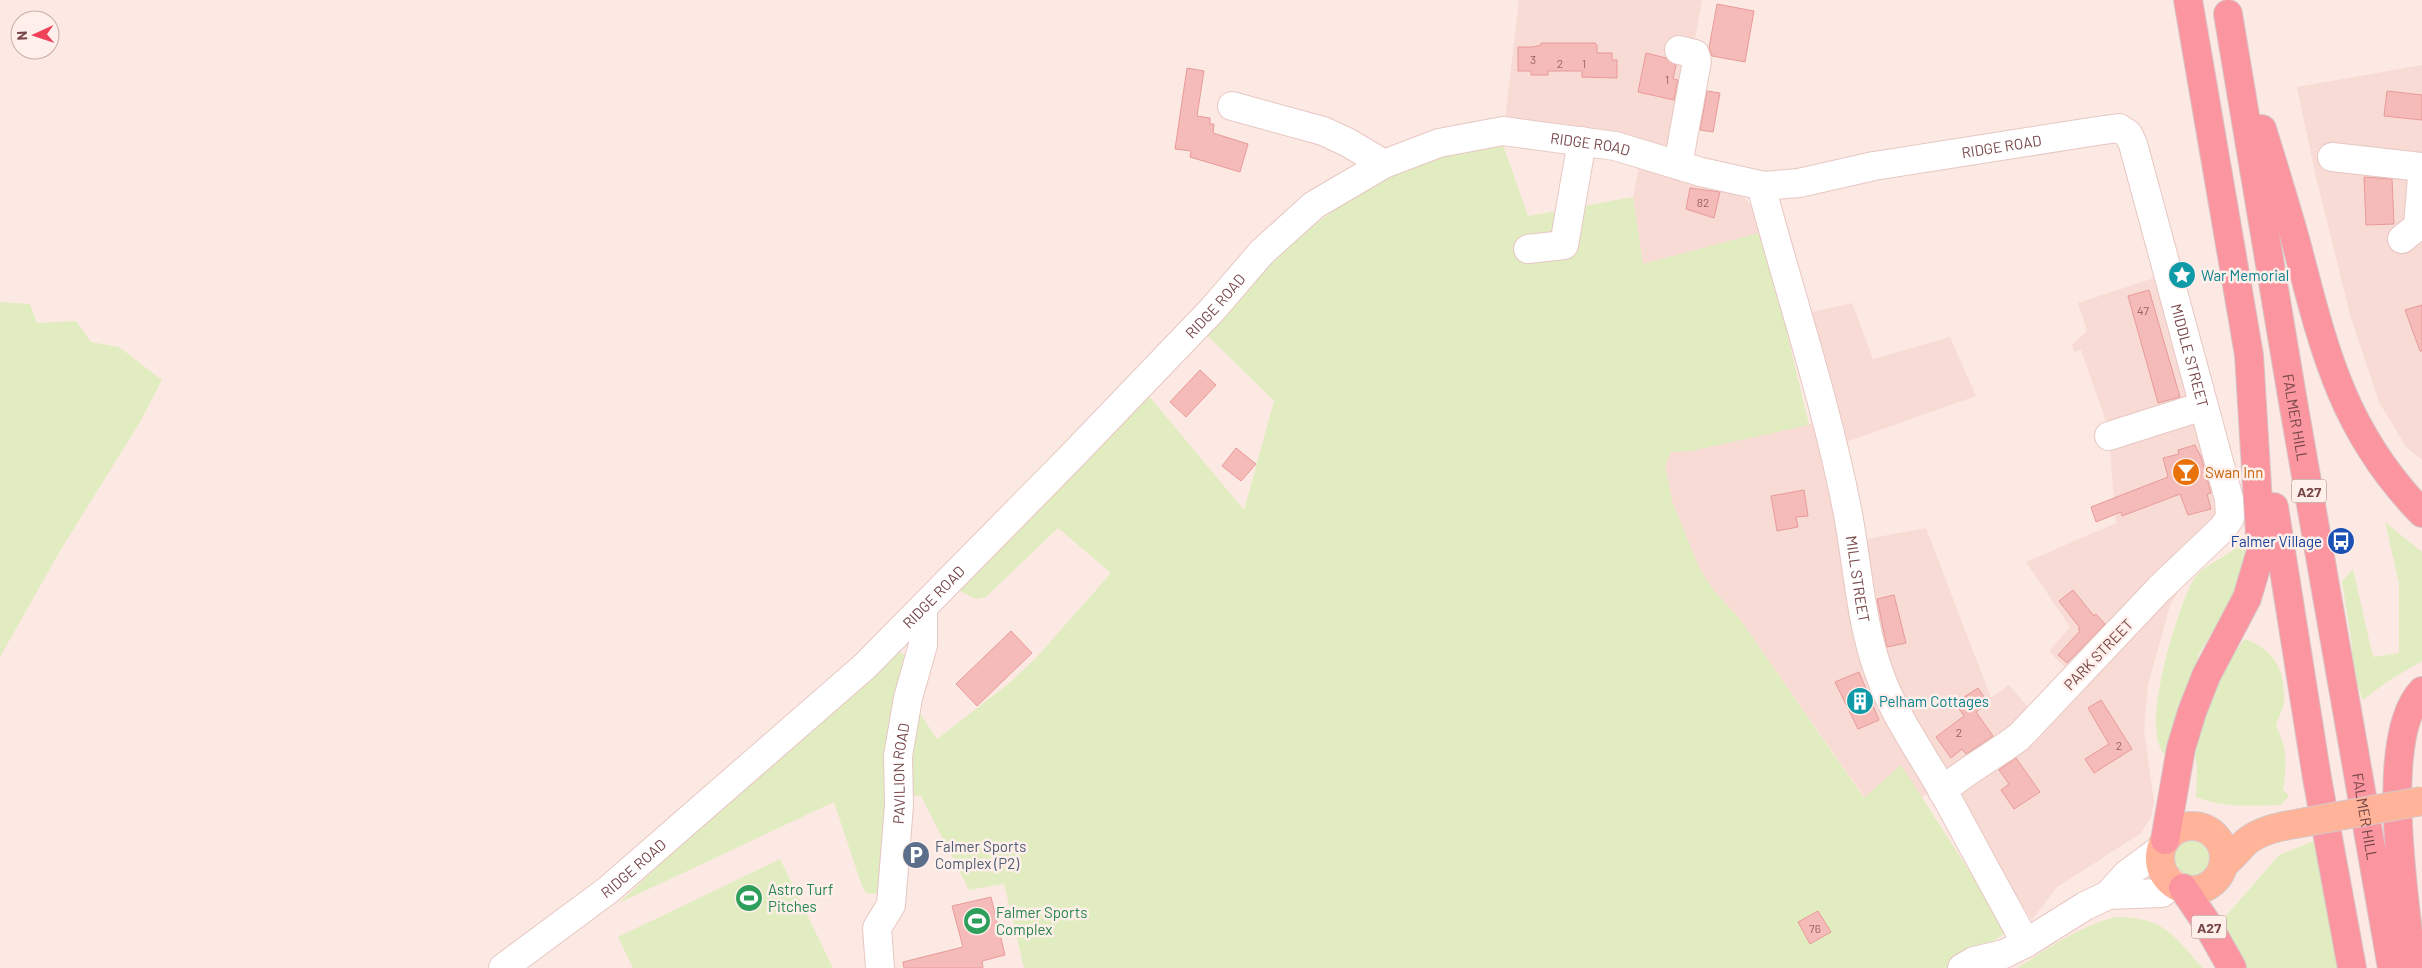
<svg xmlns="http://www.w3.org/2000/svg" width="2422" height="968" font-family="Barlow,sans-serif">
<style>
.residential{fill:#f7dbd4}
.green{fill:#e2ecc1}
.building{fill:#f4bbb9;stroke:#e89a99}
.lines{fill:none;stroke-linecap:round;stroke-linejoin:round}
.minor-casing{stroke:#e7c7c3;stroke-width:30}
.major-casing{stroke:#d6c8c8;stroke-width:30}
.highway-casing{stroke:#d6c8c8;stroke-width:30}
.minor{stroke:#fff;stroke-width:28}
.major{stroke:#ffb398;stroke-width:28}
.highway{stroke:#fb96a1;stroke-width:28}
.major-bridge-casing{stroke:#d6c8c8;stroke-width:30;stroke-linecap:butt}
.major-bridge{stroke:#ffb398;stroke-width:28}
.labels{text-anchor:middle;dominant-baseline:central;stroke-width:5;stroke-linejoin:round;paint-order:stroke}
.number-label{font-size:12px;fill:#966464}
.shield{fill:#ffefea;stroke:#a07979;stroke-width:1}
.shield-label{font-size:14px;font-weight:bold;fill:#774748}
.street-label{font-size:15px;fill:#774748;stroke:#ffefea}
.culture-label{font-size:15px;fill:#0d838f;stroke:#ffefea;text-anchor:start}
.food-label{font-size:15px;fill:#c56008;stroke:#ffefea;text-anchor:start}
.transit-label{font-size:15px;fill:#164399;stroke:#ffefea;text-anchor:end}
.service-label{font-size:15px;fill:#4e5e75;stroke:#ffefea;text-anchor:start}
.leisure-label{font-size:15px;fill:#27864d;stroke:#ffefea;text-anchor:start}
</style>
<rect width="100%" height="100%" fill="#fde9e3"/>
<path class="residential" d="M1519,0H1702L1674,154L1747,200L1755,211L1763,232L1643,264L1633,197L1643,145L1568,125L1505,120Z
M2422,65V460L2406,447L2379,402L2351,318L2316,177L2297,87Z
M2160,276L2227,511L2170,605L2148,685L2144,730L2154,802L2151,817L2140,834L2057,887L2032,920L1944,783L1922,797L1914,799L1881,821L1739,618L1715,592L1700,570L1672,501L1665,465L1671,452L1691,451L1836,418L1809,313L1852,303L1873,359L1950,337L1976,396L1843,443L1867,539L1926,528L1991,698L2009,685L2031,711L2068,671L2049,651L2070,627L2026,562L2116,523L2108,427L2081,350L2074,352L2072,345L2087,331L2078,303Z"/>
<path class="green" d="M1503,145L1528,216L1633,197L1643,264L1763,232L1809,425L1691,451L1671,452L1665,465L1672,501L1700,570L1715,592L1739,618L1864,798L1901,765L2008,931L1955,968H1024L1004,884L969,890L921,796L887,794L881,894L866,893L862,886L834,802L619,903L691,834L896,650L907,657L915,706L937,739L1007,685L1036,658L1111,573L1058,528L986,597L976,599L958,590L1141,400L1149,396L1244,510L1274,401L1205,333L1250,284L1312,226L1371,184L1431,158Z
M0,302L30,304L37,323L76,321L91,342L119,347L162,380L140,422L60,551L0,657Z
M2385,522L2422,552V661L2388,681L2363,700L2354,677L2351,638L2342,581L2353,569L2373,657L2399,653V583Z
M2247,542L2250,547L2245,576L2198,656L2199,664L2171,751L2165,755C2139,731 2177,611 2192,582C2200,568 2212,564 2224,556C2232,551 2237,545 2247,542Z
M2245,639C2274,650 2285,669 2284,700C2284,708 2278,718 2276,726C2287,747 2287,765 2283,789L2289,796L2281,805C2251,806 2224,808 2196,797L2197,766L2194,751L2200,723L2225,664Z
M2321,838L2343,968H2241L2219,924L2279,855Z
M2175 858a17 17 0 1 1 34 0a17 17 0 1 1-34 0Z
M780,859L833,968H633L618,937Z
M2116,917C2165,917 2172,935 2203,968H2017C2049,948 2079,926 2116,917Z"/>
<path class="building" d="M1717,4L1754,11L1745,62L1712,56L1709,48Z
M1541,43H1595L1597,45V53H1612V60H1617V78L1582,77V71H1548V75H1531V71H1518V47H1533L1541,45Z
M1646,53L1666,58L1676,65L1673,79L1678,80L1674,100L1638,92Z
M1187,68L1204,71L1197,116L1210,118V124H1214L1213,133L1248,144L1240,172L1190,157L1191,151L1175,149Z
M1707,91L1720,93L1713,132L1700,130Z
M2387,91L2422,95V120L2384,116Z
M2364,177L2392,179L2394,224L2366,225Z
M1690,188L1720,192L1714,218L1686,209Z
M2149,290L2180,397L2158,403L2128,296Z
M2422,305V351H2420L2405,310Z
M1200,370L1216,385L1186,417L1170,402Z
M2195,445L2201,457L2211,493L2207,494L2211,509L2188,515L2180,494L2122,516L2121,512L2096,522L2091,507L2168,477L2163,458L2179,454L2178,450Z
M1236,448L1256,464L1241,481L1222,466Z
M1804,490L1808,516L1796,517L1798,527L1777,531L1771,496Z
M2073,590L2094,616L2096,614L2105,624L2067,663L2058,655L2080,631L2078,629L2080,628L2059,601Z
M1894,595L1906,643L1887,647L1877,599Z
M1011,631L1032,653L977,706L956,684Z
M1859,672L1879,720L1858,729L1835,682Z
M1978,688L1988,703L1976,712L1993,736L1966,754L1962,749L1951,758L1936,737L1964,716L1955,703Z
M2101,700L2132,749L2094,773L2085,759L2109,744L2088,708Z
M2016,758L2040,792L2014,809L2001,790L2009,784L1999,770Z
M991,897L1005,955L982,961L983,968H904L903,962L963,947L952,906Z
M1818,911L1831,932L1810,944L1798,922Z"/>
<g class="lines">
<g class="minor-casing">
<g id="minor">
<path d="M1232,106L1323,131L1347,142L1384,164"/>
<path d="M2332,157L2422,167"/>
<path d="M1678,165L1697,61L1695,54L1679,50"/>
<path id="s1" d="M1764,186L1763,193C1791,298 1826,402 1847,509C1858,565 1860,624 1881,678C1896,718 1922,754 1943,791C1971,842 1998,893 2026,943"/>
<path d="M2402,239L2418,226L2422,176"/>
<path d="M1528,249L1564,245L1582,141"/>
<path d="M2109,436L2203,406"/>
<path d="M2108,895L2127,874L2161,849"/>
<path id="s2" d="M503,968L608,890L865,666L1070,458L1213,309L1262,252L1314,205L1384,164L1439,143L1503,131L1615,146L1701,172L1764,186L1799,183L1874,166L2097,131L2119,128L2128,134L2133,144L2229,499L2230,518L2222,529L2160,588L2019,737C1994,756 1966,770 1942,791"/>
<path id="s3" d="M880,968L877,928L891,905L899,805L898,756L908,698L923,645V608"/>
<path d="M1962,968L1974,961L2004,954L2026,943L2085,906L2108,895L2162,893L2173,883"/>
</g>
</g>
<g class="major-casing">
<path id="major" d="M2160 858a32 32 0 1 1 64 0a32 32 0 1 1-64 0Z
M2223,865C2232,858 2238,850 2246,842C2263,828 2285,826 2306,822"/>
</g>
<g class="highway-casing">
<g id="highway">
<path id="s4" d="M2228,14L2292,396L2392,968"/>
<path d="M2262,129C2274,168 2286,206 2297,246C2324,350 2343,432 2422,513"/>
<path d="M2274,507L2317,778L2352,968"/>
<path d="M2165,840L2181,748L2192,712L2206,676L2247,598L2261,551L2249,355L2188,0"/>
<path d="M2183,888L2206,922L2232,968"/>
<path d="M2412,968C2406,904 2377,738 2422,691"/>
</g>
</g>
<use href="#minor" class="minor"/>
<use href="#major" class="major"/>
<use href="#highway" class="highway"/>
<g class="major-bridge-casing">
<path id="major-bridge" d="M2306,822L2422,801"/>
</g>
<use href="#major-bridge" class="major-bridge"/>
</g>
<defs>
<g id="sight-disc" transform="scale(1.4375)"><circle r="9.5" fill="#0f9aa8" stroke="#ffefea"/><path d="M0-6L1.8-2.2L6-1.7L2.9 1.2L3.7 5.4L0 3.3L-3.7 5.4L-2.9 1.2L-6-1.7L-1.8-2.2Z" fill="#fff"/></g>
<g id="bar-disc" transform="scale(1.4375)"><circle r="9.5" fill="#e8710a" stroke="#ffefea"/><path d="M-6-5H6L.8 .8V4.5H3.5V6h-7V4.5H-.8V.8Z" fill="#fff"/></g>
<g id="bus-disc" transform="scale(1.4375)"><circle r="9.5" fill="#1a4fb4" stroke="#ffefea"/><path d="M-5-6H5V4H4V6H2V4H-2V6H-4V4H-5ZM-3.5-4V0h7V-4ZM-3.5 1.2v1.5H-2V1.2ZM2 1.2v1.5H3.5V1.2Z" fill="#fff"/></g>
<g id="building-disc" transform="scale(1.4375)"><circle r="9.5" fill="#0f9aa8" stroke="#ffefea"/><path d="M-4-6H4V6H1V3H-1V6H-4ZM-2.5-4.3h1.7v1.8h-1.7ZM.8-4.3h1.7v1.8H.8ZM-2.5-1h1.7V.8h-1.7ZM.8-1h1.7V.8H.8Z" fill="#fff"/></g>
<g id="parking-disc" transform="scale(1.4375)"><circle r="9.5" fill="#5c6f8a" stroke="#ffefea"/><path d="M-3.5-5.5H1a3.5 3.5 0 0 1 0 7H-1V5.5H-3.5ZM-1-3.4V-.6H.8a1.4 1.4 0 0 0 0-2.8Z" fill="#fff"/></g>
<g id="stadium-disc" transform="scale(1.4375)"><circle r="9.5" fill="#2e9e5b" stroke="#ffefea"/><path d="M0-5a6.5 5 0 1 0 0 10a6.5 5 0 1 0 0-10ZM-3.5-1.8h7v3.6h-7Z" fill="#fff"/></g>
</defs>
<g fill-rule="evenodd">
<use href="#sight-disc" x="2182" y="275"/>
<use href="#bar-disc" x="2186" y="472"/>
<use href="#bus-disc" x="2341" y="541"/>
<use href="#building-disc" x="1860" y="701"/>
<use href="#parking-disc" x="916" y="855"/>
<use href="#stadium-disc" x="749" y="898"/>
<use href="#stadium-disc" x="977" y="921"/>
</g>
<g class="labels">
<g class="number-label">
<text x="1533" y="59">3</text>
<text x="1560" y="63">2</text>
<text x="1584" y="63">1</text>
<text x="1667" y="79">1</text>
<text x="1703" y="202">82</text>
<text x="2143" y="310">47</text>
<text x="1959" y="732">2</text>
<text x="2119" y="745">2</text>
<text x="1815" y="928">76</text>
</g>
<g class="shield">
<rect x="2291.5" y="479.5" width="35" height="23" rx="4"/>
<rect x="2191.5" y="915.5" width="35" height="23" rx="4"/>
</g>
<g class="shield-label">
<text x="2309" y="491">A27</text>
<text x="2209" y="927">A27</text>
</g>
<g class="street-label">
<text stroke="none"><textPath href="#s2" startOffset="1409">RIDGE ROAD</textPath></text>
<text stroke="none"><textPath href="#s2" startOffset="1829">RIDGE ROAD</textPath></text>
<text stroke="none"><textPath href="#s2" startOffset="974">RIDGE ROAD</textPath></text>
<text stroke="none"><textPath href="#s2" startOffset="2189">MIDDLE STREET</textPath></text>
<text stroke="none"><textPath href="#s4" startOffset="409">FALMER HILL</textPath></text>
<text stroke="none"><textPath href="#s1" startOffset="405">MILL STREET</textPath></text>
<text stroke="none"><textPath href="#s2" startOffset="569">RIDGE ROAD</textPath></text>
<text transform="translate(2098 654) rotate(-46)">PARK STREET</text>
<text stroke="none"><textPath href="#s3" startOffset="199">PAVILION ROAD</textPath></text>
<text stroke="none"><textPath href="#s4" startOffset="814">FALMER HILL</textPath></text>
<text stroke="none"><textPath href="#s2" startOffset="164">RIDGE ROAD</textPath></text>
</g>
<g class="culture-label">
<text x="2201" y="275">War Memorial</text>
<text x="1879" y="701">Pelham Cottages</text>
</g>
<g class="food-label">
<text x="2205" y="472">Swan Inn</text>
</g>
<g class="transit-label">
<text x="2322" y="541">Falmer Village</text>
</g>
<g class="service-label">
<text x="935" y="846">Falmer Sports<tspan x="935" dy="17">Complex (P2)</tspan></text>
</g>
<g class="leisure-label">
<text x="768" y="889">Astro Turf<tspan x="768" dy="17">Pitches</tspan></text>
<text x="996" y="912">Falmer Sports<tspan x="996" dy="17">Complex</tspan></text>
</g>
</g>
<g transform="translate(35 35) rotate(267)"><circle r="24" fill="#ffefea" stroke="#c9aca9"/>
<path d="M0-4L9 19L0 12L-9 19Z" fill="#ee415a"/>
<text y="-8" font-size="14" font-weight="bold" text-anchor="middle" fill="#774748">N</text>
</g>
</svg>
